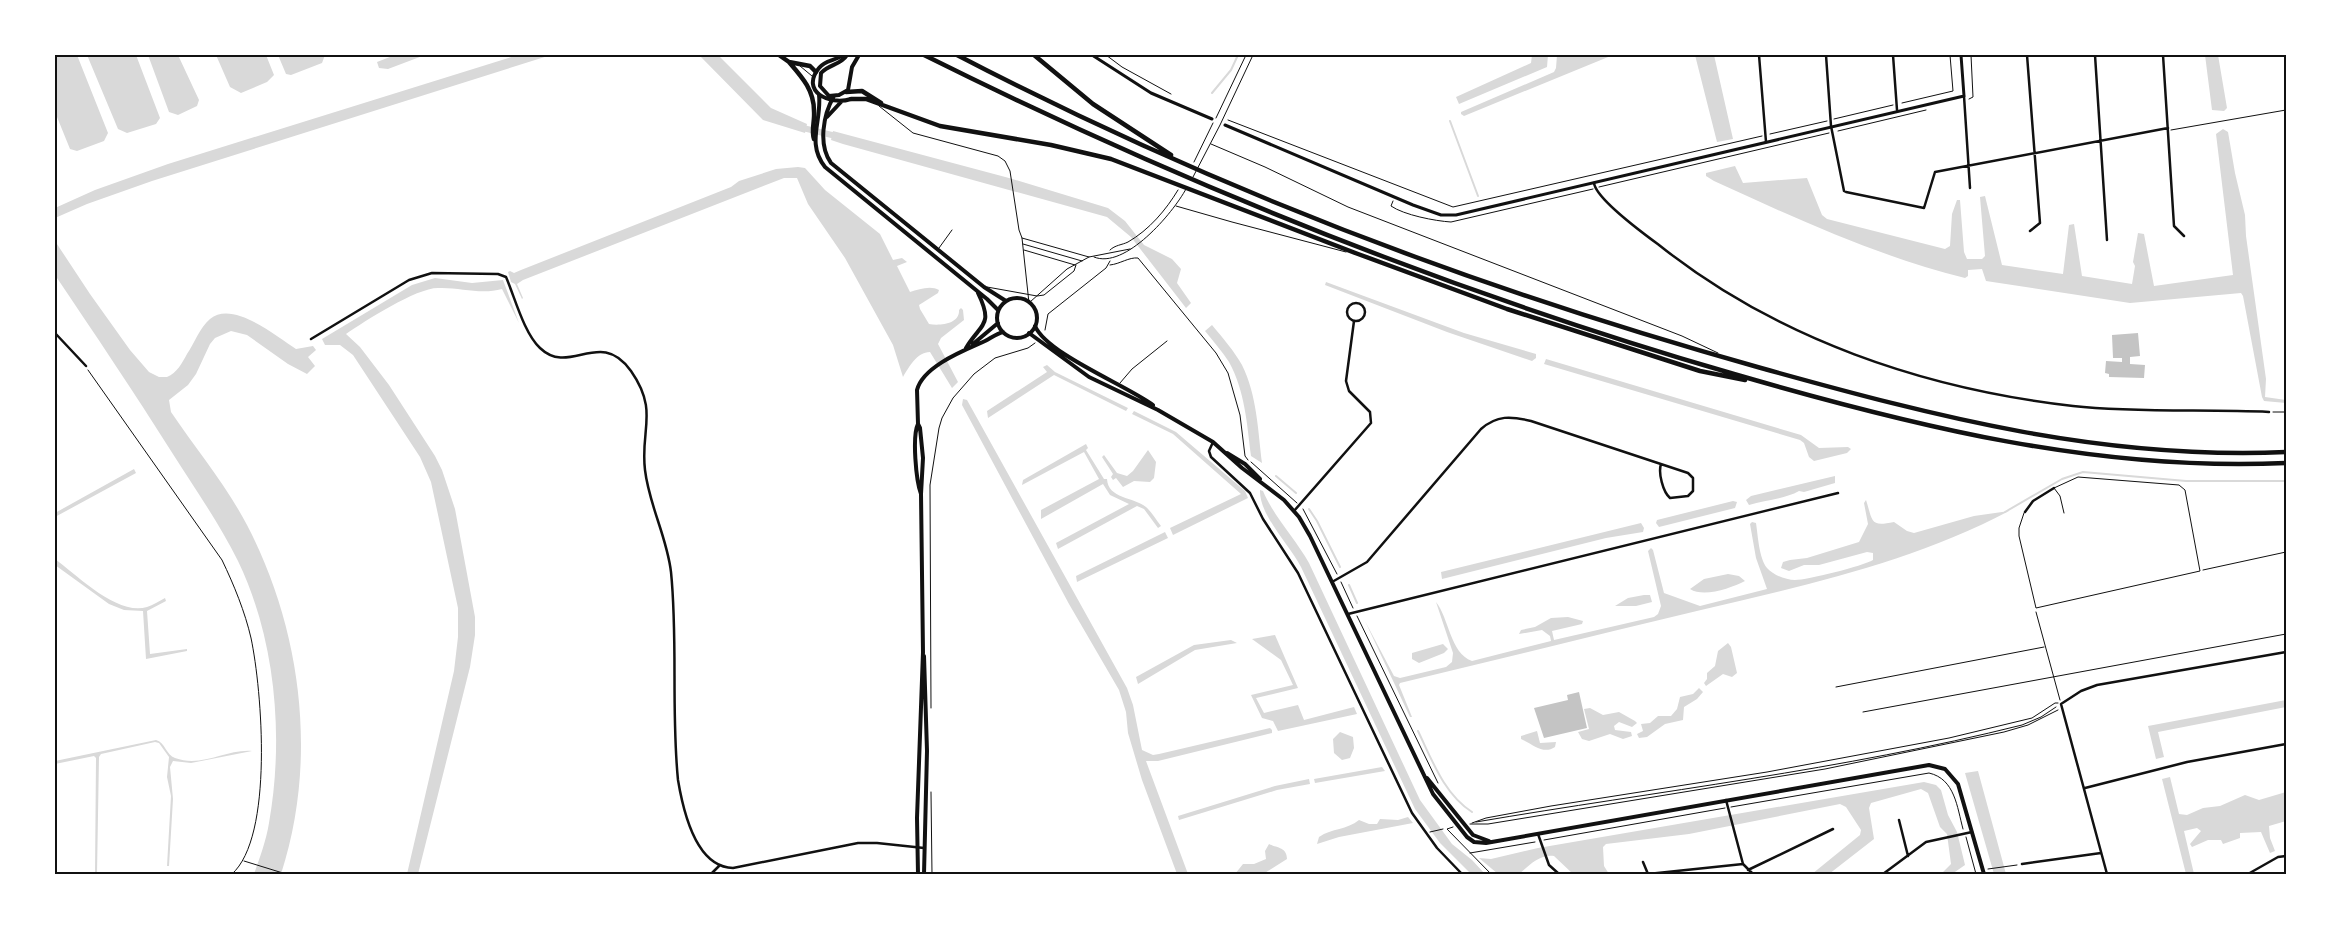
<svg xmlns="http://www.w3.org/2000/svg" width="2341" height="929" font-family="'Archivo Narrow',sans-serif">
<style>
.water{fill:#d9d9d9}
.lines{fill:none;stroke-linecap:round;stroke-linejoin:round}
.stream{stroke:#d9d9d9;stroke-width:2}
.canal{stroke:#d9d9d9;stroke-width:6}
.building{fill:#c4c4c4}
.path{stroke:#111;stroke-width:1}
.service{stroke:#111;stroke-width:1}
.minor{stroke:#111;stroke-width:2.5}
.tertiary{stroke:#111;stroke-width:3}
.secondary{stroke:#111;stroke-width:4}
.primary{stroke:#111;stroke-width:4}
.trunk{stroke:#111;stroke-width:4.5}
.motorway{stroke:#111;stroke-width:4.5}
.neatline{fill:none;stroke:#111;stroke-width:2}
</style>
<rect width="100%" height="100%" fill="#fff"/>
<path class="water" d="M55,55H77L108,133L104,141L77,151L70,149L55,112Z
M87,55H136L160,118L156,124L127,133L118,129Z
M148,55H178L199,100L197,106L178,115L169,112Z
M216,55H266L274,75L267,82L241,93L230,87Z
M278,55H325L322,63L291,75L286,74Z
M395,55H425L388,69L379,68L377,62Z
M518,55H551L152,181L87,204L55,218V208L95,190L168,164Z
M699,55H718L771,108L807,124L805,133L763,120Z
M1532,55H1548L1547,67L1459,104L1456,97L1531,63Z
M1557,55H1613L1464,116L1461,114V112L1554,72L1556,68Z
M1695,55H1714L1733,139L1717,142Z
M2205,55H2218L2227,108L2224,111L2212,110Z
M2223,129L2228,132L2235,173L2245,215L2246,236L2266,379L2265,397L2286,400V403L2264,401L2262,397L2243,296L2241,293L2130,303L1986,281L1982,269L1968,270V276L1965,278C1877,256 1797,219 1714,181L1706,176V173L1735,166L1743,183L1807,178L1822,215L1827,219L1945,249L1950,246L1952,214L1957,200H1960L1964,252L1967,259H1982L1985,256L1980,197L1985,196L2002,265L2063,274L2069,225L2074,224L2082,276L2132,284L2135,266L2133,262L2138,233L2144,234L2154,286L2233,275L2216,134Z
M833,131L1009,178L1108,208L1125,221L1144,245L1172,259L1181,269L1177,283L1191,303L1186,308L1131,237L1107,217L843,144L831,140Z
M798,167L805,168L825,190L880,234L893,260L902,258L907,262L897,266L910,292C919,289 931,285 939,290L938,293L919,305L920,309L929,324C940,326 960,324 959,310L961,308L963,310L964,320L941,338L938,344L958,382L952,388L930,352C917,352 909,367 903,377L893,345L845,258L808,204L797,178H784L523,280L517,284L523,298L522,299L515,284L511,282L508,272L510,271L514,273L521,270L731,187L739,181L776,169Z
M55,241L90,294L130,350L149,372L159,377H167C177,373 182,363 187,354C194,344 200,327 210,319C233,300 276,336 296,349L313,346L316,350L308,357L315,366L307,374L288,364L247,335L231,331L215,338L210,344L196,374L188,385L169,400L171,412C196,449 226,485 247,525C302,631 318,760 281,874H254C260,857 266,841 269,823C284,738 276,640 238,561C219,523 194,487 171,451C134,392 94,333 55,275Z
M435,278L472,283L503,280L519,323L502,289C480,295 460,287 438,288C416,288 365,321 346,334L360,347L389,385L435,456L442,470L455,509L475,617V635L470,667L418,874H407L454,671L458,637V608L431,482L420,457L353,355L340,345H325L322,339L412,285Z
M1326,282L1464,333L1536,354V358L1532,361L1447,332L1325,285Z
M1212,325C1223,338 1234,351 1242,365C1257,395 1258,431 1262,463L1251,456C1247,424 1245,391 1229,362C1222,351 1213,341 1205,331Z
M1546,359L1801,435L1819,448L1848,447L1851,449L1847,453L1814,461L1809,457L1804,443L1800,440L1544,364Z
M1047,365L1055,372L1128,408L1126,411L1054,375L988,418L987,411L1047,372L1043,367Z
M963,399L967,400L1127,688L1133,705L1142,750L1153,755L1159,754L1270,728L1272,730V733L1158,761H1146L1188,874H1177L1142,780L1128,733L1126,712L1119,690L1069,604L962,405Z
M1134,411L1176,432L1245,491L1248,498L1173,535L1170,528L1241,494L1173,434L1132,414Z
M1086,444L1088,448L1086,450L1104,479H1107C1108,499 1134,497 1146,507C1152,512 1156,520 1161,526L1158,528L1144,509L1137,506L1058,549L1056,543L1129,504L1110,495L1103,484L1041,519V510L1099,479L1084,452L1022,485L1023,480Z
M1148,450L1156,462L1154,478L1150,482L1134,481L1123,487L1116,478L1113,480L1111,477L1113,474L1102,457L1104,455L1117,473L1127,476L1133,471Z
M134,469L136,473L55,517V513Z
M1835,476V483L1804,492L1799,491C1785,499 1765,500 1749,505L1746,500L1751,496Z
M1260,490L1263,491C1274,517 1295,538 1309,563L1420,800L1452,844L1472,860L1485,874H1471L1440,843L1415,809L1301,567C1289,544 1259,515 1260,490Z
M1866,500C1873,522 1870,527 1894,522L1907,531L1914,533L1974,516L2009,511C1913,562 1806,585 1701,610C1601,634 1500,659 1400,683L1399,685L1412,717H1410L1365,621L1394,676L1400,678L1446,667L1452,662L1453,653L1436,602C1449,618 1450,653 1472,661L1551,641L1550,636L1542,630L1519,634L1521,630L1535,627L1551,618L1568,617L1583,621L1582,624L1552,631L1554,640L1654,617L1658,614L1661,606L1648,551L1651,548L1653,550L1664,593L1700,606L1767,589L1756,558L1750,524L1752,522L1756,523C1758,536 1759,558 1767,568C1773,575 1786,580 1795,580C1807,580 1863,566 1873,560V553L1867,552L1819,565H1804L1789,571L1781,568L1783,562L1790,560L1807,558L1859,542L1868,524L1864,503Z
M1733,501L1737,502L1735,508L1659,527L1656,523L1657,520Z
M1641,523L1644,528L1643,532L1606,538L1442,579L1441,572Z
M1165,532L1168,538L1077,582L1076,576Z
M55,559C77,575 117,616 147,607C153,605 159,601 165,598L166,601L147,611L150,654L187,649V651L146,659L143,611L124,610L109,604L55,565Z
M1728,574L1739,576L1745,581C1731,588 1704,598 1690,589L1704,579Z
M1644,595H1650L1652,602L1636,606H1615L1628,598Z
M1275,635L1298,688L1256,698L1264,713L1298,705L1304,720L1354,707L1357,714L1278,731L1273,721L1262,718L1251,695L1293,685L1281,660L1252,639Z
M1231,640L1237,643L1195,650L1138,684L1136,677L1194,645Z
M1728,643L1731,647L1737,673L1732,677L1723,674L1706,686L1704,683L1707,679V673L1715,666L1718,651Z
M1443,644L1448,649L1444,653L1419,663L1412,659V653Z
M1699,688L1703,692L1697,699L1684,707L1683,720L1665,724L1647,737L1639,738L1637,734L1643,731L1641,724L1650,723L1658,716H1671L1677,709L1680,697L1693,694Z
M2286,700V707L2158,732L2164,757L2156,759L2148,726Z
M1590,708L1603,715L1619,712L1635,721L1637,723L1632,727L1619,722L1614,726L1615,730L1631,732L1632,736L1623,739L1610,734L1589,741L1582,739L1578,732L1589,729L1584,709Z
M1537,731L1540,743L1556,742L1555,747C1543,755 1533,744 1521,739V736Z
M1340,732L1353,737L1354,748L1350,758L1342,760L1334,753L1333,739Z
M156,740C165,742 166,755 175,758C202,768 226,749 252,751L191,763L173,761L170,767L173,799L169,866H167L171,796L167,777L169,757L159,743L155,742L101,754L99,757L97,874H95L96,758L94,756L55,764V761Z
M1382,767L1385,771L1315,783L1314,779Z
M1978,771L2006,874H1994L1965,773Z
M2170,777L2179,814L2187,815L2203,808L2220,806L2245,795L2259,800L2286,792V821L2269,826L2270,838L2275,851L2270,853L2261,832L2240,833V838L2223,844L2221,840H2208L2192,847L2190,844L2201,831L2197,828L2184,831L2194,874H2186L2162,779Z
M1309,779L1310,784L1277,790L1179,820L1178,816L1275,786Z
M1924,782L1936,785L1941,790L1948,815L1957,832L1965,865L1952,874H1941L1951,864L1947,834L1940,827L1928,793L1921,789L1871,803L1869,808L1874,839L1829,874H1812L1860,835L1861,830L1846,807L1840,804L1689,834L1606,844L1603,847L1604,866L1609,874H1573L1554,856C1539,854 1529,866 1519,874H1498L1479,858L1491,859L1538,848Z
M1408,817L1413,823L1339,837L1317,844L1319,837C1332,828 1347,830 1359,820L1369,824H1377L1380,819L1398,820Z
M1269,844C1277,848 1287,847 1287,859L1263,874H1235L1243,864H1254L1266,859L1265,851Z"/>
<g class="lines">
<path class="stream" d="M1212,93L1231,70L1238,55
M1450,121L1478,196
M1276,476L1296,493
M1309,509L1317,521L1340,567
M2005,512L2062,479L2083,472L2186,481H2286
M1349,585L1357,603
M1418,731C1432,760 1444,794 1472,812"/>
<path class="canal" d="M803,128L840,137"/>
</g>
<path class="building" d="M2138,333L2140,356L2130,357V364L2145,365L2144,378L2109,377V374L2105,373L2106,361L2122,362V358H2113L2112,335Z
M1579,692L1587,728L1544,738L1534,708L1568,700L1567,695Z"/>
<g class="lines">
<path class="path" d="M1106,55L1122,67L1171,94
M1969,99L1973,97L1971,55
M1902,103L1953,91L1950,55
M1216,118L1246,55
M1834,119L1893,105
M1228,120L1453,207L1762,136
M2171,130L2286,110
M1838,131L1926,110
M1770,134L1827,121
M1194,162L1213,123
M1599,187L1829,133
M1393,201L1391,206C1404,215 1435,221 1451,222L1593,189
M1110,250C1115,245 1122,245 1128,242C1149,230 1166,210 1178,190
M1110,265C1120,264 1129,257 1138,258L1216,353L1228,373L1240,415L1245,456L1248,460
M1045,330L1048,314L1106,268L1110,261
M88,370L222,560C234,585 245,612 251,638C262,690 274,837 232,874
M2273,412H2286
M1251,462L1297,503
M1303,509L1337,574
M2203,570L2286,552
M1341,582L1353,608
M2036,612L2060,700
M1357,616L1438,783
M1836,687L2044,647
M931,708L930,485L939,428L942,418L953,398L974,374L995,358L1028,348L1035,343
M1863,712L2286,634
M931,792L932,874
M1731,807L1929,773C1955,779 1957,807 1963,829
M1476,822C1658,791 1843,770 2022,725L2041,717L2056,707
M1472,823L1486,818L1551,806L1767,772L1949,738L2032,718L2055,703H2058
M1470,824H1488L1825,769L2004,732L2028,725L2058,710
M1453,827L1447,829L1491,874
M1430,832L1443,829
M1966,837L1976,874
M1544,840L1725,808
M1470,853L1535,842
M244,861L286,874
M1988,869L2017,865"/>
<path class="service" d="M800,66L812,76
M879,106L913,133L998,156L1005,161L1010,171L1019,230L1022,238L1029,303
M1211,144L1265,167L1348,207L1682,336L1718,353
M1193,177L1220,125L1253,55
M1176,206L1232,222L1346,252
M1022,238L1089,257L1130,249
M1023,244L1082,261
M939,248L952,230
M1024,250L1075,265
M1094,257C1125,270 1173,213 1186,189
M987,287L1037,296L1044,295L1074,271L1076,265
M1030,302L1067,269L1089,257
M1120,383L1132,369L1167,341
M2024,513L2019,528V536L2036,608L2200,571L2185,490L2179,485L2078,477L2054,488L2060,496L2064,513"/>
<path class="minor" d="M1759,55L1766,142
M1826,55L1831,126L1844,191L1846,192L1924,208L1935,172L2168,128
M1893,55L1897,110
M2027,55L2040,223L2030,231
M2095,55L2107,240
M2163,55L2174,226L2184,236
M1964,96L1970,188
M1594,183C1596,199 1644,234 1659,245C1777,339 1924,389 2073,406C2138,413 2204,409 2269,412
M1347 312a9 9 0 1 1 18 0a9 9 0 1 1-18 0Z
M55,333L86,366
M311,339L409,280L432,273L498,274L506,277C515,298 524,333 540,348C570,377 600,327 631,371C659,411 640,430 645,470C649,505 667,537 671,572C678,641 671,711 678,780C683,810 695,867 733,868L858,843H877L924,848
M1213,442L1209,451L1211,457L1250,493L1263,519L1298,573L1412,813L1437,848L1462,874
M1294,511L1371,423L1370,412L1349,391L1346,381L1354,321
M2025,512L2033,501L2054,488
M1332,582L1367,562L1481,429C1497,415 1511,416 1531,421L1688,473L1693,478V491L1688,496L1670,498C1663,492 1658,473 1661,464
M1348,614L1838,493
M2085,788L2187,762L2286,744
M1726,800L1743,864L1753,874
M1899,820L1908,856
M1538,834L1549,865L1559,874
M1643,862L1648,874
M2022,864L2101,853
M1748,870L1833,829
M711,874L719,866
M1648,874L1743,864
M1883,874L1926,842L1972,832
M2107,874L2061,704L2081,691L2097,685L2286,652
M2248,874L2278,857L2286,856"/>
<path class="tertiary" d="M1092,55L1151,93L1212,119
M1225,125L1413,205L1441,215H1456L1964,96L1961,55"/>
<path class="secondary" d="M1035,326C1047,354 1126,385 1153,405
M1029,333L1089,377L1158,410L1213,442L1242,468L1284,500L1299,517L1310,536L1433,794L1467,837L1474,842L1486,843L1929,765L1945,769L1958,784L1984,874
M1227,453L1245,464L1260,479
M1427,778L1473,835L1489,841"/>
<path class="primary" d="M843,55C835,61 825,60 819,68C800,91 829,106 851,99
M847,55C841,65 829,64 821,73L820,86L829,96L839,95L848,90L852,67L859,55
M819,95C822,121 806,143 825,167L987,299L998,310
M834,96C823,115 818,145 831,163L984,287L1006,301
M827,117L841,102
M997 318a20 20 0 1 1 40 0a20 20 0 1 1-40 0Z
M973,344L998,323
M966,348C981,323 994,326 978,293
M918,424C912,436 916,481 921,494
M924,656L927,751L924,874
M918,874L917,818L923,652L921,494L923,458L920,428L918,424L917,390C923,366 965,350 985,341C991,338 996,334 1003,332"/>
<path class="trunk" d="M924,55C1185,185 1454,293 1734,374C1913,426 2098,472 2286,463
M957,55C1212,188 1484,291 1761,368C1937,417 2102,460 2286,452
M1034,55L1093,104L1171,155
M846,92L862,91L881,103
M851,99H866L940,126L1051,145L1111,159L1358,254L1507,309L1700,371L1745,380"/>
<path class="motorway" d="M779,55L789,62L810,66L816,72
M789,62C802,77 814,90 814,111C815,121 811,130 814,139"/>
</g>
<rect width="2341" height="929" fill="none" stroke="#ffffff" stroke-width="112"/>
<rect x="56" y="56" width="2229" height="817" class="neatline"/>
</svg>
